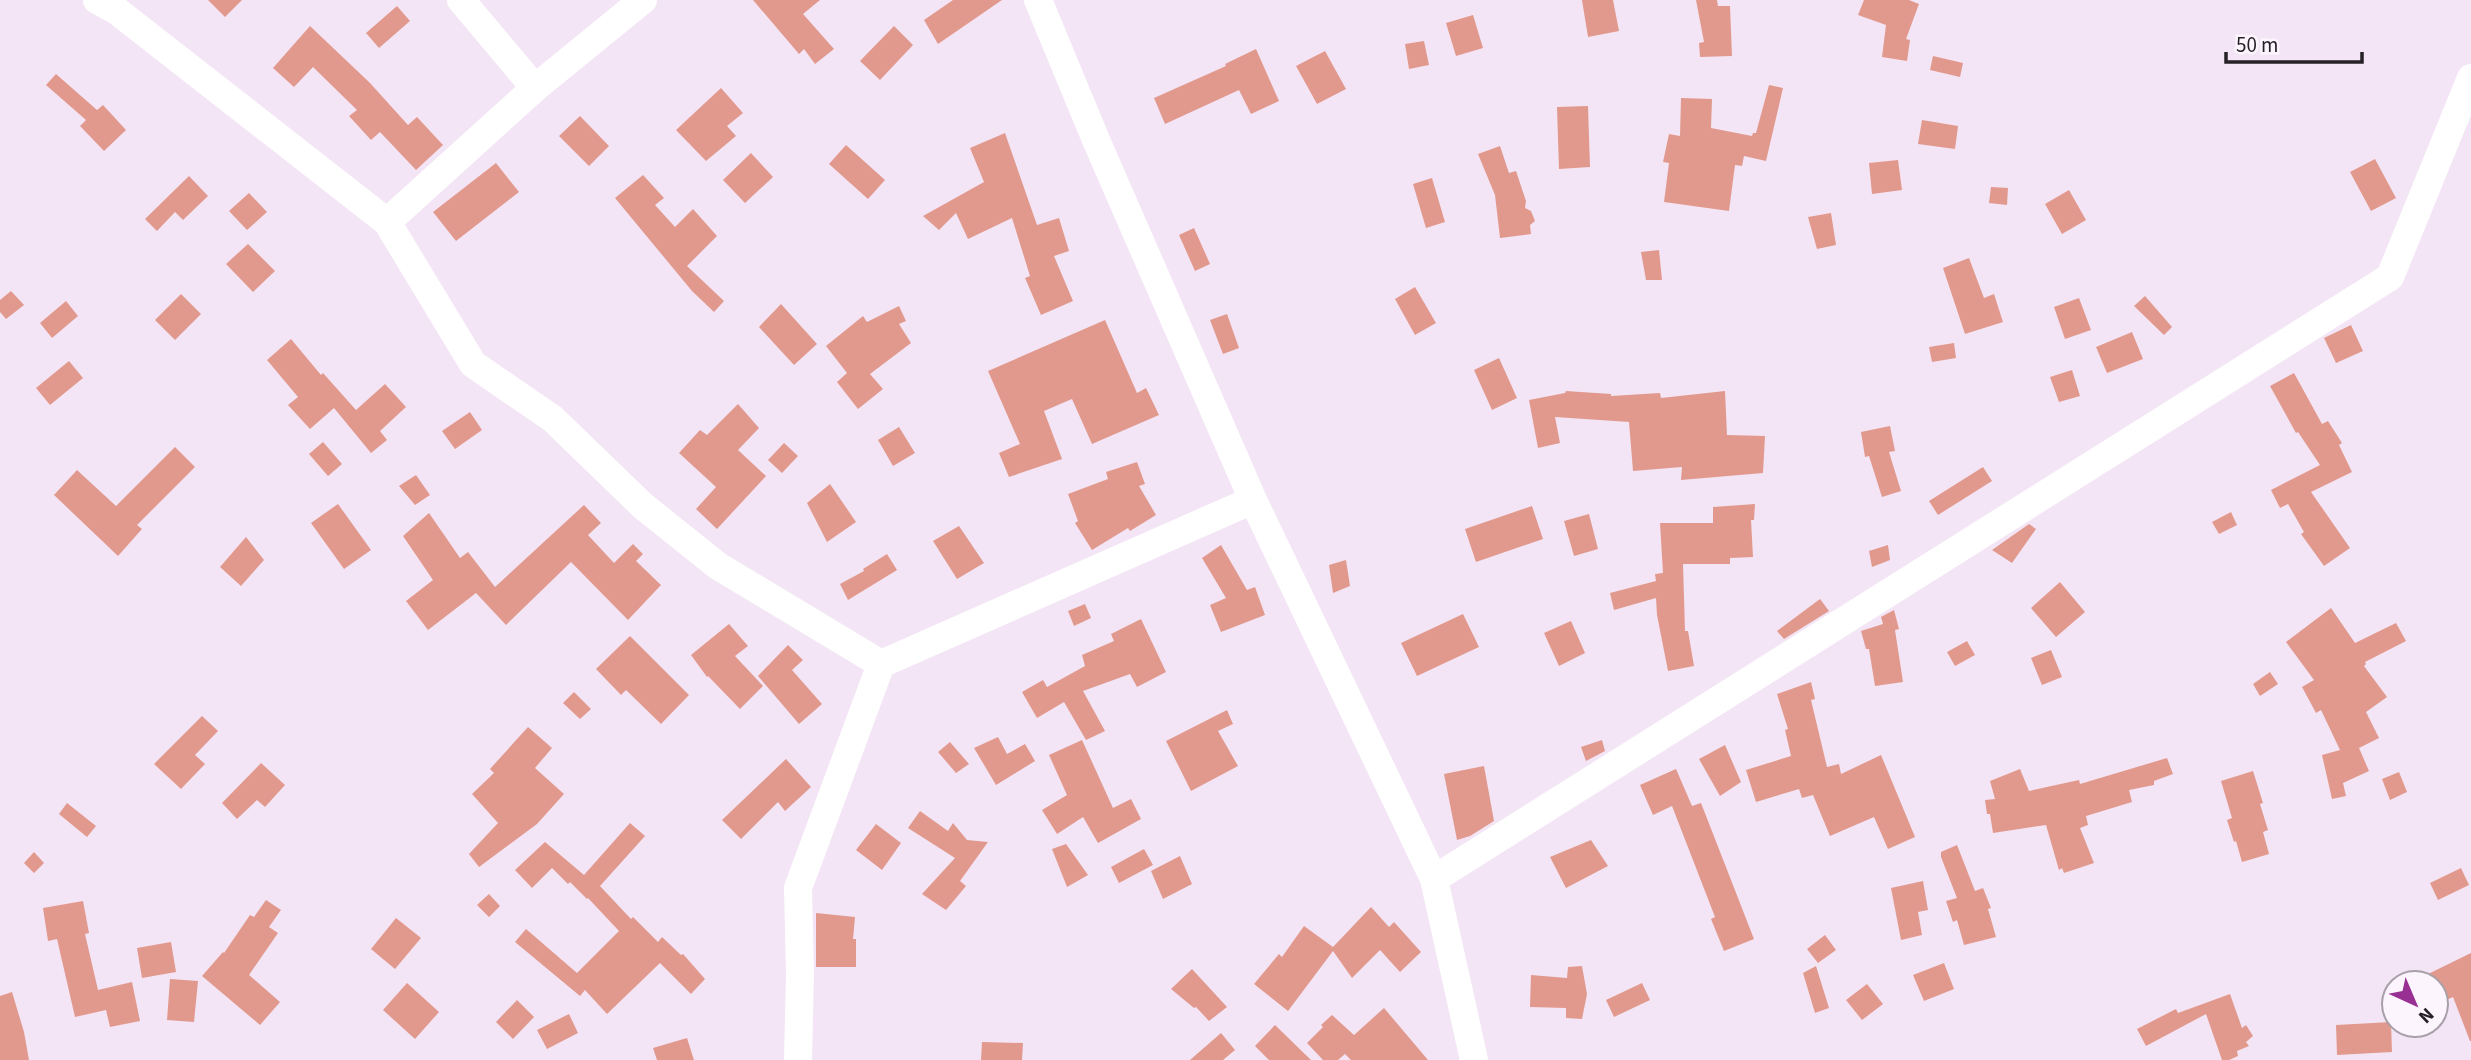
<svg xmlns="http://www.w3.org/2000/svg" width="2471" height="1060" font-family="'Source Sans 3',sans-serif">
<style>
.building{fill:#e2998d}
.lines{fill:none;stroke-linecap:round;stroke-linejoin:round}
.minor{stroke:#fff;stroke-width:28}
</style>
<rect width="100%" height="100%" fill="#f3e5f5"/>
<path class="building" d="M208,0H242L225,17Z
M753,0H820L803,14L834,49L815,64L804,49L799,54Z
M953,0H1002L938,44L924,20Z
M1582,0H1613L1619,31L1588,37Z
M1696,0H1717L1718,6H1730L1732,56L1700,57L1699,43L1704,42Z
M1864,0H1909L1919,4L1906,39L1910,40L1907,61L1882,57L1886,25L1858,15Z
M397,6L410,21L379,48L366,33Z
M1473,15L1483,48L1456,56L1446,23Z
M310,26L370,83L408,125L417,117L443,145L416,170L380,132L371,140L349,116L357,110L313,67L294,87L273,68Z
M894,26L913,45L880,80L860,61Z
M1424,41L1429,65L1409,69L1405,44Z
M1256,49L1279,101L1251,114L1239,90L1165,124L1154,98L1226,66L1225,64Z
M1325,51L1346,89L1317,104L1296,66Z
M1933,56L1963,63L1960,77L1930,70Z
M56,74L97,110L103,105L126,130L104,151L80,126L86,120L46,85Z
M1769,85L1783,88L1766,161L1744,156L1742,166L1735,165L1729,211L1664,202L1669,163L1663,162L1669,134L1680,136L1681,98L1712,99L1711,128L1752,136L1753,133H1756Z
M721,88L743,113L727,126L736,136L706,161L676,130Z
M1588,106L1590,167L1559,169L1557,107Z
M580,116L609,146L589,166L559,136Z
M1922,120L1958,126L1955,149L1918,144Z
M1005,133L1037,225L1059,218L1069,251L1054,256L1073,301L1041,315L1025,278L1030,276L1012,218L968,239L956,213L939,230L923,216L984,182L970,148Z
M846,145L885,180L868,199L829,164Z
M1500,146L1509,173L1516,171L1526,201L1525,208L1531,211L1535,221L1530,225L1531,234L1500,238L1495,195L1478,154Z
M751,153L773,177L745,203L723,180Z
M2375,159L2396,198L2371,211L2350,172Z
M1898,160L1902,190L1872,194L1869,163Z
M496,163L519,192L456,241L433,212Z
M643,175L664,198L655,205L675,227L693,209L717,236L687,266L724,301L714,312L692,291L615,198Z
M189,176L208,196L183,220L175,212L157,231L145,219Z
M1432,178L1445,222L1426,228L1413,184Z
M1991,187L2008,188L2007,205L1989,203Z
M2069,190L2086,220L2062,234L2045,204Z
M249,193L267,212L247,230L229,211Z
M1831,213L1836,245L1817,249L1808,217Z
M1194,228L1210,264L1195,271L1179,235Z
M248,244L275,271L253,292L226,264Z
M1659,250L1662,280H1646L1641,252Z
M1969,258L1984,298L1994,294L2003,322L1965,334L1943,268Z
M1415,287L1436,323L1415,335L1395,299Z
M11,291L24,305L6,319L0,312V300Z
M181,294L201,314L175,340L155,320Z
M2145,296L2172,327L2164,335L2134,306Z
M2079,298L2091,330L2065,339L2054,307Z
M66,301L78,316L52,338L40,323Z
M781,304L817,344L794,365L759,327Z
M899,306L906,321L899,324L911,343L870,374L883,389L858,409L837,382L847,373L826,346L863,316L867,322Z
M1227,314L1239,348L1223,354L1210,320Z
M1105,320L1137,393L1146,388L1159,415L1092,444L1072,399L1044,411L1062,459L1009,477L999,453L1020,444L988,371Z
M2351,325L2363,351L2336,363L2324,338Z
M2132,332L2143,359L2107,373L2096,347Z
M291,339L321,375L323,373L356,410L385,384L406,407L380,431L387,440L371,453L334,408L310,429L288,405L298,397L267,360Z
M1954,343L1956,358L1932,362L1929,347Z
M1499,358L1517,398L1492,410L1474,370Z
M69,361L83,378L50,405L36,388Z
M2072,370L2080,396L2059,402L2050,377Z
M2294,373L2322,424L2328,421L2342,443L2339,445L2352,472L2311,492L2350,548L2324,566L2301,534L2304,532L2288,504L2280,508L2271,490L2320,465L2298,432L2296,433L2270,386Z
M1566,391L1611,394V396L1660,393L1661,398L1725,391L1727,435L1765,436L1763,473L1681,480L1682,467L1633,471L1629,422L1555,417L1560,443L1538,448L1529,400L1565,393Z
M738,404L759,428L738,450L766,476L717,529L696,509L716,487L679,453L700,430L707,435Z
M470,412L482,430L455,449L442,431Z
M1890,426L1895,451L1889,452L1901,491L1882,497L1869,456L1865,457L1861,432Z
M899,427L915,453L893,466L878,440Z
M323,442L342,464L328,476L309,454Z
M784,443L798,456L782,473L768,460Z
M175,447L195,467L137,525L142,529L118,556L54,495L77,470L116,506Z
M1137,462L1145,484L1139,486L1156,515L1130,531L1128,528L1092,550L1075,523L1078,521L1068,494L1108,479L1106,472Z
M1983,467L1992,481L1938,515L1929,501Z
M416,475L430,495L415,505L399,486Z
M830,484L856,522L827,542L807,503Z
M338,504L371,550L344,569L311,523Z
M1755,504L1754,520H1751L1753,557L1730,558V564H1683L1685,631H1688L1694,666L1668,671L1657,615L1656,598L1614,610L1610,593L1656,581L1655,574L1663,573L1660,523H1713V507Z
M584,505L601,523L588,535L614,563L633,544L643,554L636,561L661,585L628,620L571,562L506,625L476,593L428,630L406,601L433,580L403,536L429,513L460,558L468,552L495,587Z
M1532,506L1543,539L1476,562L1465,529Z
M2231,512L2237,525L2219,534L2212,522Z
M1589,514L1598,549L1574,556L1564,521Z
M2029,524L2036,529L2012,563L1992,550Z
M959,526L984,563L957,579L933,541Z
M246,537L264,560L241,586L220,567Z
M1221,545L1247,590L1255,587L1265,615L1221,632L1210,605L1226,598L1202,558Z
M1888,545L1890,560L1872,567L1869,551Z
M887,554L897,570L848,600L840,584L864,571L863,569Z
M1346,560L1350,586L1333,593L1329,565Z
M2060,582L2085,612L2056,637L2031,608Z
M1820,599L1829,611L1784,639L1777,631Z
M1085,604L1091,618L1074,626L1068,611Z
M2331,608L2355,643L2396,623L2406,641L2365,662L2366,664L2364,666L2387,697L2366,712L2379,738L2359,748L2369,771L2343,783L2346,796L2332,799L2322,755L2340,750L2321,710L2316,713L2302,687L2314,680L2286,642Z
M1894,610L1899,629L1895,630L1903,682L1875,686L1869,649H1866L1861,631L1883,624L1881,617Z
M1463,614L1479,647L1417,676L1401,643Z
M1141,619L1166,672L1137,687L1130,674L1083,691L1105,731L1086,740L1064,702L1037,718L1022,692L1043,680L1047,687L1085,666L1082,655L1114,641L1111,634Z
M1571,621L1585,653L1559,666L1544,633Z
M729,624L748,646L735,656L763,686L740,709L708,676L707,677L691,655Z
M630,636L689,695L661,724L626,690L621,695L596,669Z
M1967,641L1975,655L1955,666L1947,652Z
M788,645L803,660L792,670L822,704L799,724L758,676Z
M2051,650L2062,677L2042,685L2031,658Z
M2270,672L2278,684L2260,696L2253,684Z
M1811,682L1815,699L1811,700L1827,767L1839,764L1841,774L1881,755L1915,837L1888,849L1874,817L1830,836L1813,795L1802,798L1799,789L1756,802L1746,770L1791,756L1785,730L1788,729L1777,694Z
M574,692L591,709L580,719L563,703Z
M1227,710L1233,724L1218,731L1238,766L1191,791L1166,741Z
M202,716L218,731L195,755L205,764L181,789L154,764Z
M528,727L552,748L535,768L564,794L537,824L479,867L469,854L498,823L472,794L494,773L490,769Z
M998,737L1007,754L1025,744L1035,761L996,785L974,748Z
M1082,740L1113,808L1131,799L1141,819L1098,843L1083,817L1057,834L1042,810L1067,795L1049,755Z
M1602,740L1605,751L1586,761L1581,747Z
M950,742L969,764L956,773L938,752Z
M1725,745L1741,782L1720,796L1699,759Z
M2167,758L2173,774L2154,781V785L2129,790L2132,802L2086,816L2088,825L2080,828L2094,863L2064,873L2062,868L2059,870L2046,825L1993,833L1990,814H1987L1985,800L1995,799L1990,781L2020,769L2029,791L2079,780L2080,784Z
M786,759L811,787L785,811L778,802L741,839L722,820Z
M261,763L285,785L265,807L257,800L237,819L222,803Z
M1484,766L1494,821L1470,836L1457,840L1444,774Z
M1676,769L1692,806L1701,803L1754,939L1724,951L1711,919L1715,917L1672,806L1653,815L1640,785Z
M2253,771L2263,803L2260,804L2268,830L2263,832L2269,854L2242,862L2236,841L2234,842L2227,820L2232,818L2221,781Z
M2399,772L2407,792L2390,800L2382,779Z
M67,803L96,826L87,837L59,814Z
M920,811L948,831L953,823L967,840L988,842L960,881L966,886L946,910L922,894L955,858L908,828Z
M630,823L645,836L600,886L631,919L633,917L658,942L662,937L681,955L683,954L705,979L691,994L660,963L607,1014L585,990L580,996L515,942L526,929L577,973L619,931L588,898L587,899L570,882L568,884L552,868L532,888L515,870L545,842L584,875Z
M876,824L901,843L882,870L856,850Z
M1591,840L1608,866L1566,888L1550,857Z
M1066,844L1088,875L1067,887L1052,849Z
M1957,845L1975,891L1983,888L1991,908L1988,909L1996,937L1964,945L1957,920L1953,922L1946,901L1957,898L1941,857V852Z
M1144,849L1153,865L1119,883L1111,867Z
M34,852L44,863L34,873L24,863Z
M1180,856L1192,884L1163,899L1151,871Z
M2461,868L2469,885L2438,900L2430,883Z
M1923,881L1928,910L1918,912L1922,935L1901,940L1891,888Z
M489,894L500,906L489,917L477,905Z
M266,900L281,910L269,927L278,933L249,975L280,1002L260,1025L202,976L223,952L224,953L250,915L254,917Z
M83,901L89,933L85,934L98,990L132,982L140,1021L110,1027L106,1010L75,1017L57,939L48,941L43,908Z
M1371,907L1389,927L1394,922L1421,952L1400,972L1380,950L1352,978L1333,951L1288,1011L1254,984L1279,954L1282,957L1304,926L1333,947Z
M816,913L855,917L853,939H856V967H816Z
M396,918L421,938L395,969L371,949Z
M1825,935L1836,950L1818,963L1807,949Z
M171,942L176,972L142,978L137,948Z
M2471,953V1041H2470L2453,997L2442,1002L2436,990V983H2432L2428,974Z
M1944,963L1954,989L1924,1001L1913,975Z
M1582,966L1587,994L1582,1019L1566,1018V1008L1530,1007L1531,975L1567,978L1568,967Z
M1816,966L1829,1008L1815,1013L1803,973Z
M1192,969L1227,1007L1209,1021L1196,1007L1194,1008L1171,989Z
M170,979L198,981L194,1022L167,1020Z
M407,983L439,1012L415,1039L383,1010Z
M1642,983L1650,1000L1614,1017L1606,1000Z
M1867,984L1883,1004L1862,1020L1846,1000Z
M12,992L24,1032L29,1060H0V996Z
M2230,994L2242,1028L2246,1025L2253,1036L2246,1042L2249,1046L2237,1051L2238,1056L2229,1060H2222L2206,1014L2146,1046L2137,1029L2176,1009L2178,1013Z
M517,1000L534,1017L513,1039L496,1022Z
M1384,1008L1428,1060H1351L1345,1054L1338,1060H1323L1307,1043L1323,1027L1321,1025L1332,1015L1354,1035Z
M569,1014L578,1033L547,1049L537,1030Z
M2391,1022L2392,1052L2337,1055L2336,1025Z
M1275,1025L1311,1060H1269L1255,1046Z
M1221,1033L1235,1050L1223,1060H1190Z
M687,1038L694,1060H657L653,1048Z
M982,1042L1023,1043L1022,1060H981Z"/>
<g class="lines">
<path class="minor" d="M97,0L117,11L387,222L473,364L553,419L643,506L718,566L881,664
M461,0L535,88
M1038,0L1096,140L1253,500L1434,879L1474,1060
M387,222L535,88L643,0
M1434,879L2390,277L2471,78
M798,1060L800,973L798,888L881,664L1253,500"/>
</g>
<g transform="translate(2415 1004) rotate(136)"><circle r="33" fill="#fdf5fe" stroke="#a7a0a8" stroke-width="2"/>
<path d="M0-5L12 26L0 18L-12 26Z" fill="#982f92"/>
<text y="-10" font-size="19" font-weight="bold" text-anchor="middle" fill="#262127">N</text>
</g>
<path d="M2226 52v10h136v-10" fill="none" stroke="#262127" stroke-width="3.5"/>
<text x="2236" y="52" font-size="21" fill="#262127" stroke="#fdf5fe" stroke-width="5" paint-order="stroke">50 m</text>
</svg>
